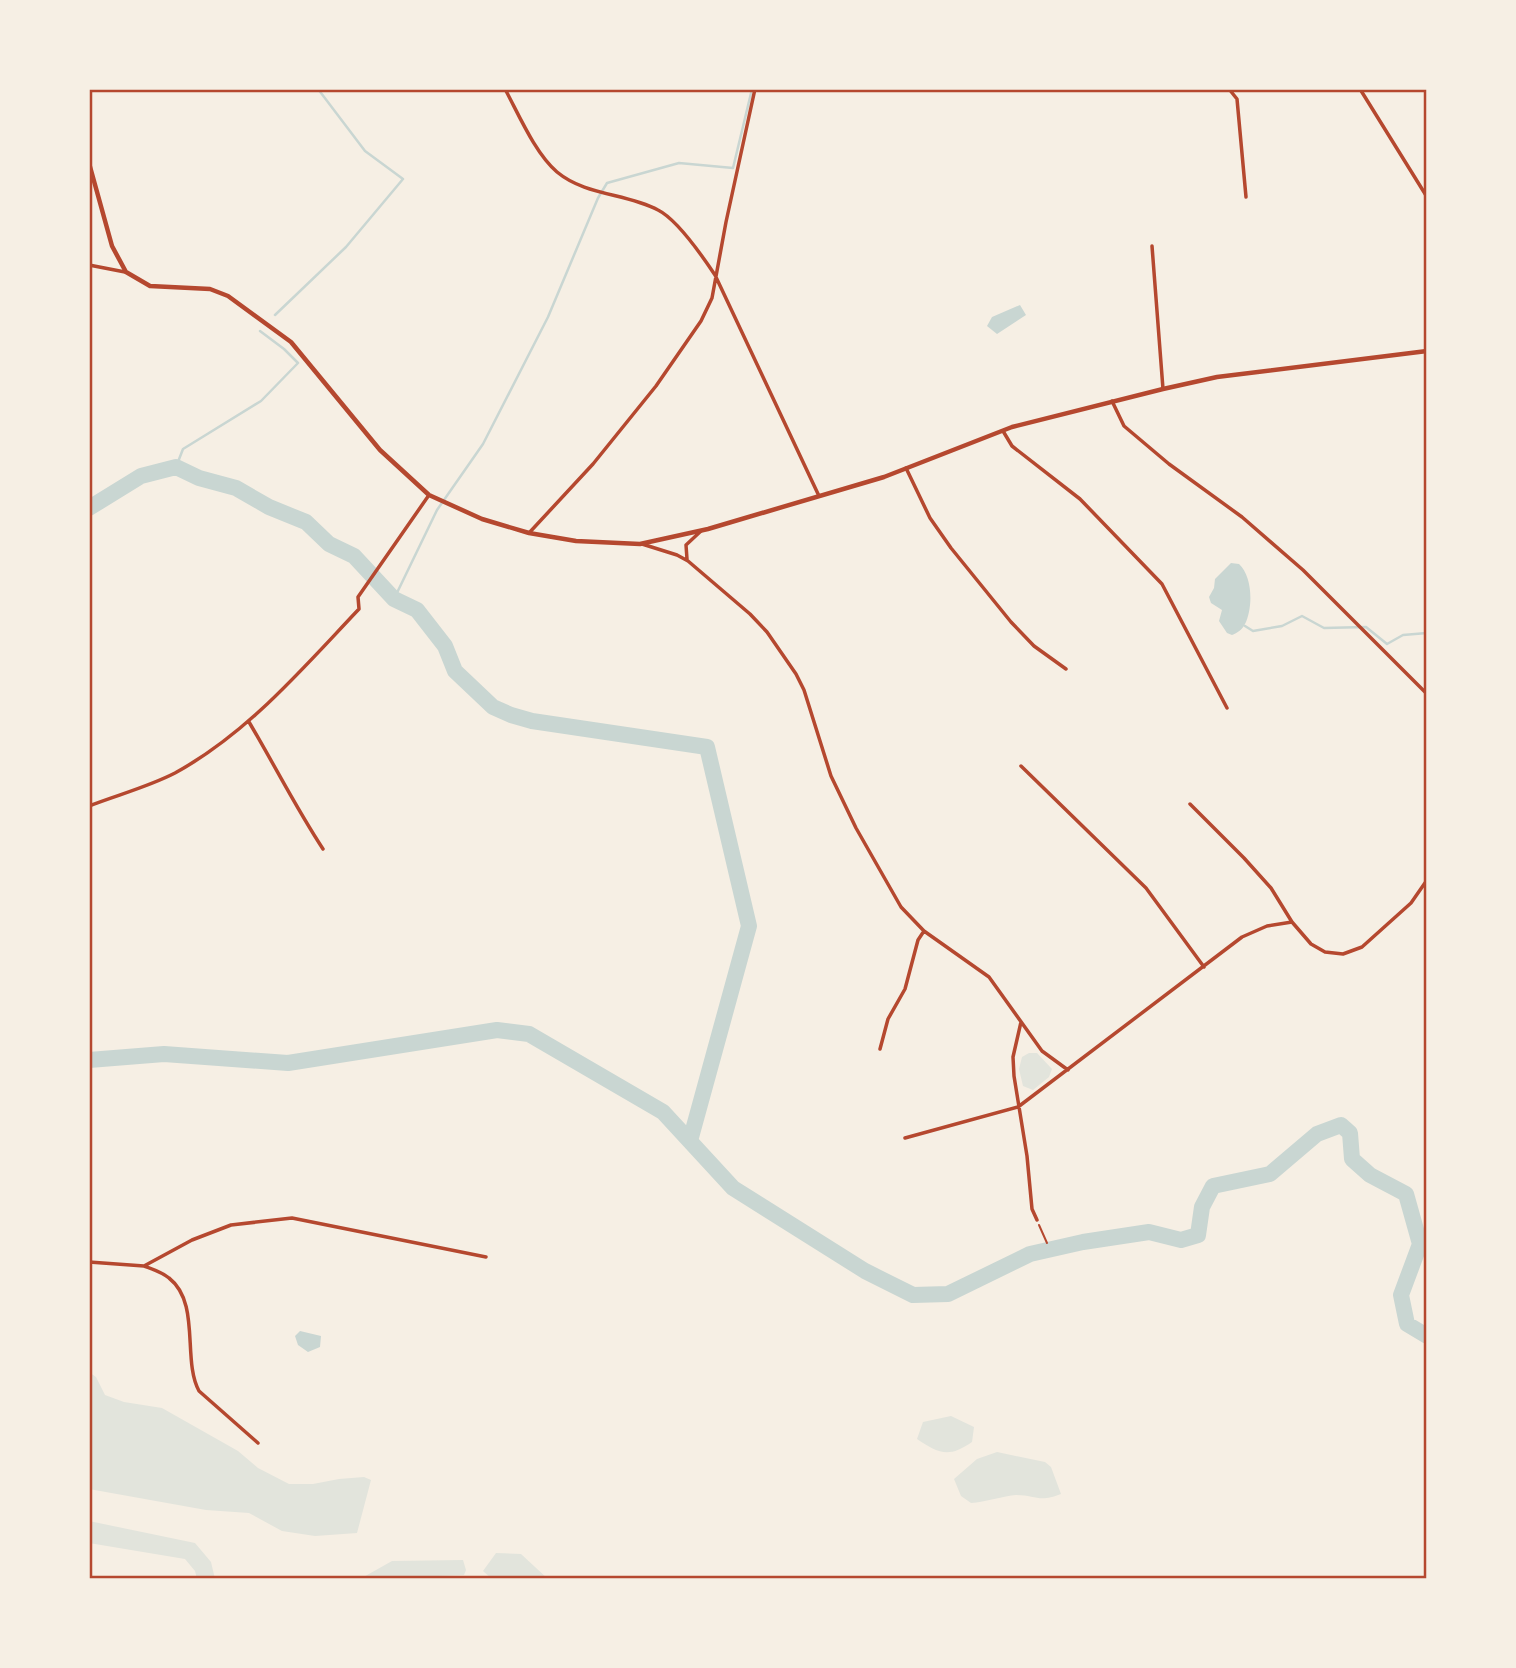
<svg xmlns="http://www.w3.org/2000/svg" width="1516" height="1668" font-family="Inter,sans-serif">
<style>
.green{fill:#e2e4dc}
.water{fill:#c9d6d2}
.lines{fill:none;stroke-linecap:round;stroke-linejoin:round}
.stream{stroke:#c9d6d2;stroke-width:2.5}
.river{stroke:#c9d6d2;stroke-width:16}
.path{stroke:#b5482f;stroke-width:2}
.minor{stroke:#b5482f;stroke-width:3.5}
.tertiary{stroke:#b5482f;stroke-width:4.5}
.neatline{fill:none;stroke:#b5482f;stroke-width:2.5}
</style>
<rect width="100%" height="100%" fill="#f6efe4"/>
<path class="green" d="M1029,1053H1037L1052,1069L1049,1077L1033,1090L1023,1086L1019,1069L1022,1057Z
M89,1372L96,1377L105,1395L124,1402L162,1408L238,1451L258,1468L289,1484H313L339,1479L364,1477L371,1480L357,1533L315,1536L282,1531L249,1513L206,1510L89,1489Z
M951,1416L974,1427L972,1442C949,1458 939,1454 917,1439L923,1422Z
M997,1452L1045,1462L1051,1467L1061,1494C1039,1503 1036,1495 1016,1495C1004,1496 985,1502 971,1503L961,1496L954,1479L977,1459Z
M89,1521L195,1543L211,1562L215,1579H197L195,1571L185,1559L89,1543Z
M496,1553L521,1554L548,1579H492L483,1571Z
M463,1560L466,1570L464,1575L360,1579L392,1561Z"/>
<path class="water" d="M1020,305L1026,315L997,334L987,326L992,317Z
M1231,563L1239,564C1253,577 1253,608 1245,624C1243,629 1237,633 1232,635L1227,633L1219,621L1222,610L1211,603L1209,597L1214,588L1215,579Z
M300,1331L321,1336L320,1347L308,1352L298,1345L295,1336Z"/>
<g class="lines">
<path class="stream" d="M275,315L346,247L403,179L365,151L318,89
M176,467L183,449L261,401L298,363L284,349L260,331
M394,599L437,510L483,444L548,317L598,198L607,183L679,163L733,168L752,89
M1245,626L1253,631L1282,626L1302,616L1324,628L1366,627L1387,644L1403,635L1427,633"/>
<path class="river" d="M89,508L141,476L176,467L199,478L236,488L269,507L306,522L329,544L354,556L394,599L417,610L445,646L455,671L493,707L511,715L532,721L707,747L749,926L690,1141
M89,1060L164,1054L288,1063L497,1030L529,1034L663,1112L733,1188L865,1271L913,1295L948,1294L1030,1254L1083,1242L1149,1232L1181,1240L1198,1235L1202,1207L1213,1186L1270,1174L1317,1134L1341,1125L1350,1133L1352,1159L1370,1175L1406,1194L1420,1244L1401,1295L1407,1324L1427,1336"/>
<path class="path" d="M1039,1225L1047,1243"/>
<path class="minor" d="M505,89C519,115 535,153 557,172C586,196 626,193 658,210C678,220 703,257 715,275L819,496
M1229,89L1237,99L1246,197
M1360,89L1427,197
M1152,246L1163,389
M89,265L125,272
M1112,401L1124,426L1169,464L1242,517L1303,570L1427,694
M1003,431L1012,446L1080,499L1162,584L1227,708
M906,468L930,518L951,548L1011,622L1034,646L1066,669
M529,533L593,464L656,386L701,321L712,298L726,222L755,89
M642,544L677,555L688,561L750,614L767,632L796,674L804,690L831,776L856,828L901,907L924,931L989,977L1042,1051L1068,1070
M687,559L686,545L701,531
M249,722C274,764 296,808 323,849
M1021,766L1146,888L1204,967
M1190,804L1244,858L1271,888L1292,922L1311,944L1325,952L1343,954L1362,947L1411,903L1427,880
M89,806C117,795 148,787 175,773C248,733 302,669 359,609L358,597L429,495
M1021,1022L1013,1057L1014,1076L1027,1156L1032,1209L1037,1220
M880,1049L888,1019L905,989L918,940L924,931
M905,1138L1018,1107L1242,937L1267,926L1292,922
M89,1262L144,1266L192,1240L231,1225L292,1218L486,1257
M144,1266C152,1269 162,1272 169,1278C201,1303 182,1360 199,1391L258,1443"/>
<path class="tertiary" d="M89,163L112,246L126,272L150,286L210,289L228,296L291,342L380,450L429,495L482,519L529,533L576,541L640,544L708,529L884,477L1012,427L1163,389L1217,377L1427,351"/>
</g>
<rect width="1516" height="1668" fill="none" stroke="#f6efe4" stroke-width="182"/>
<rect x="91" y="91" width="1334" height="1486" class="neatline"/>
</svg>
